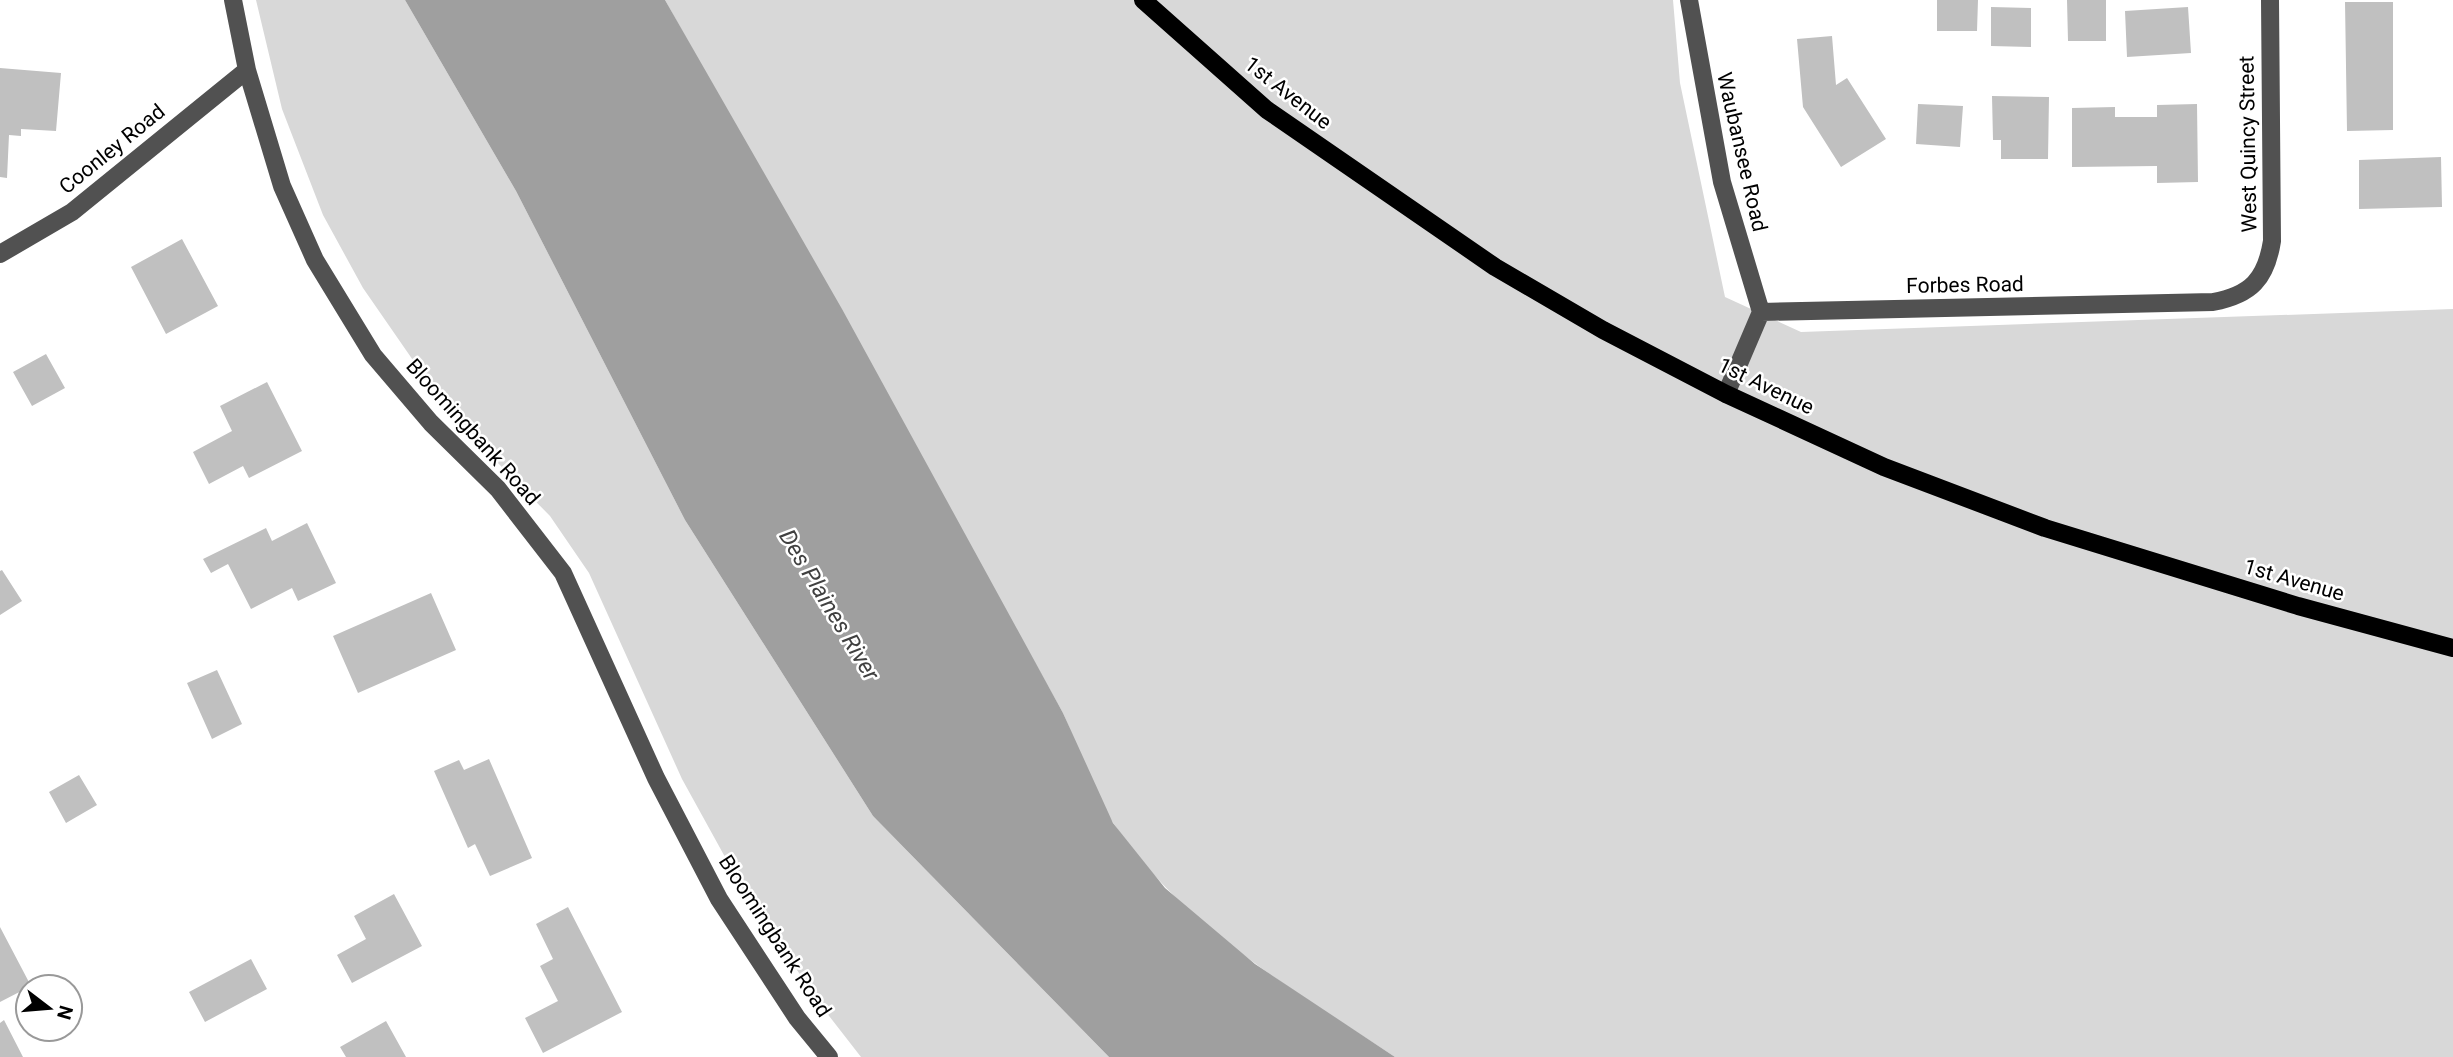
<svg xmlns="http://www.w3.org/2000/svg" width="2453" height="1057" font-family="Roboto,sans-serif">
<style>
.green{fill:#d8d8d8}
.water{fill:#9f9f9f}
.building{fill:#c0c0c0}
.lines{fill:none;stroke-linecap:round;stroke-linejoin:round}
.major-casing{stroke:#dbdbdb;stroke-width:19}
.minor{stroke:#515151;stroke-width:18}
.major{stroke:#000;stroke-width:18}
.labels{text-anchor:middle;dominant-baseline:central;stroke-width:5;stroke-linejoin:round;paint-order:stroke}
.street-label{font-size:21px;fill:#000;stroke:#fff}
.water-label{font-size:23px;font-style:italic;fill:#404040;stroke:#fff}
</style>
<rect width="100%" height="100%" fill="#fff"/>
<path class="green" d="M256,0H405L516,191L685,520L873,816L1109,1057H861L819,1003L741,886L682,779L589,573L550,516L491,456L426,379L363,288L323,215L282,109Z
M665,0H1673L1680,83L1725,297L1801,332L2453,309V1057H1395C1295,991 1182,926 1114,824C1094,795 1078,746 1063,713Z"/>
<path class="water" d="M405,0H665L842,309L1063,713L1113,823L1165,888L1255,964L1395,1057H1109L873,816L685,520L516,191Z"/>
<path class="building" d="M1937,0H1978L1977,31H1937Z
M2067,0H2106V41H2068Z
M2345,2H2393V130L2347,131Z
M1991,7L2031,8V47L1991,46Z
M2188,7L2191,53L2127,57L2125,11Z
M1832,36L1836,85L1847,78L1886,139L1841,167L1803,107L1797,39Z
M0,68L61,73L56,131L21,129V136L9,135L7,178L0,177Z
M1992,96L2049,97L2048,159H2001V140H1993Z
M1918,104L1963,106L1960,147L1916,144Z
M2197,104L2198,182L2157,183V166L2072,167V108L2115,107V117H2157V105Z
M2441,157L2442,207L2359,209V160Z
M182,239L218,306L166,334L131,267Z
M46,354L65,388L32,406L13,372Z
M267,382L302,451L249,478L243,466L209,484L193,452L232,431L220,406Z
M307,523L336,583L298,601L292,588L251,609L228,564L211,573L203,559L266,528L272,541Z
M2,570L22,601L0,615V571Z
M431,593L456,650L358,693L333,636Z
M217,670L242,724L212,739L187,683Z
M489,759L532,858L490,876L475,844L468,848L434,771L459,760L464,770Z
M79,775L97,805L66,823L49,792Z
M394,894L422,946L352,983L337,955L366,939L354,916Z
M568,907L622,1012L543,1053L525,1018L558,1001L540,966L553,959L536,924Z
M0,927L31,986L0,1002Z
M251,959L267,989L205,1022L189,992Z
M4,1020L23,1057H0V1023Z
M386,1021L406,1057H346L340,1047Z"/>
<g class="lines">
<g class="major-casing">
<path id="major" d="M1143,0L1267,110L1495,267L1603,330L1726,394L1884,467L2045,528L2298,606L2453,648"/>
</g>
<path class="minor" d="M233,0L247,70L282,186L315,260L373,355L431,423L498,489L563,573L656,778L719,899L797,1018L829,1057
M1689,0L1722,182L1761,312
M0,254L72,212L247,70
M1761,312L2213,302C2251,295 2266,279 2272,241L2270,0
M1726,394L1761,312"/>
<use href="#major" class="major"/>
</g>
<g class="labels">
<g class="street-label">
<text transform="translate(1288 93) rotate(38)">1st Avenue</text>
<text transform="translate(2248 144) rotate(-91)">West Quincy Street</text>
<text transform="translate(112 149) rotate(-39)">Coonley Road</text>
<text transform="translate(1742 152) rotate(77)">Waubansee Road</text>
<text transform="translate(1965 285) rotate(-1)">Forbes Road</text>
<text transform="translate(1766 386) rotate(26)">1st Avenue</text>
<text transform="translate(473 432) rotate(48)">Bloomingbank Road</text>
<text transform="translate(2294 580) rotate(16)">1st Avenue</text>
<text transform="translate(775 936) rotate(57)">Bloomingbank Road</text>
</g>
<g class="water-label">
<text transform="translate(829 605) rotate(59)">Des Plaines River</text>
</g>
</g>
<g transform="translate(49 1008) rotate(106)"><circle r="33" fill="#ffffff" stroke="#999999" stroke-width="2"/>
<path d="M0-5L12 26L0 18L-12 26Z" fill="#000000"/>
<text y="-10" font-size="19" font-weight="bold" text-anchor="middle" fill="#000000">N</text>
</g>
</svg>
